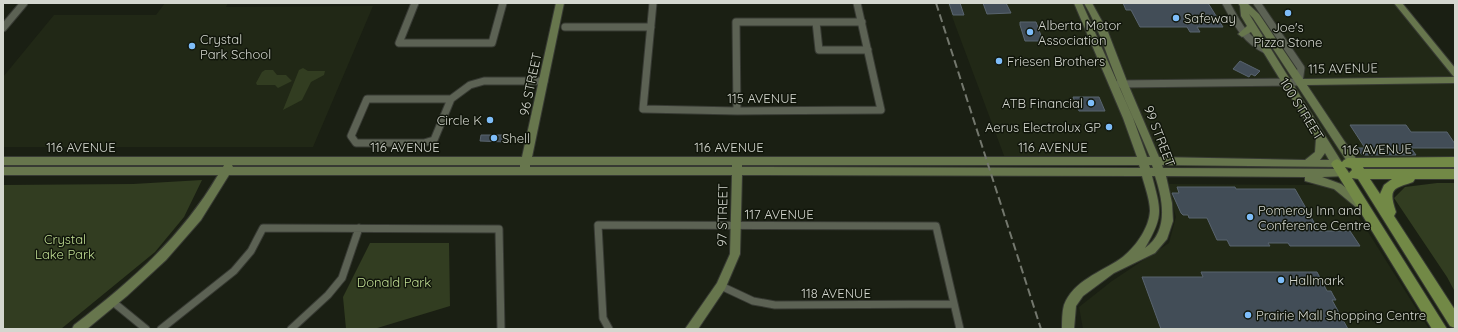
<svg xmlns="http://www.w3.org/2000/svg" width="1458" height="332" font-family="Quicksand,sans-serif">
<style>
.built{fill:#212816}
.green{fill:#323d21}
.building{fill:#424d57;stroke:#59646f}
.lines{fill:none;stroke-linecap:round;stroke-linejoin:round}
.street-casing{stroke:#373a33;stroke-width:9}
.secondary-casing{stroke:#373a33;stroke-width:2}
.primary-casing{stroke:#373a33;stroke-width:2}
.street{stroke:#5c6254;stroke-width:7}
.secondary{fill:#67764d;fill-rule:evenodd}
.primary{fill:#728946;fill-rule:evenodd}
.rail{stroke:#73776d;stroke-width:2;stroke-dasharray:8 4;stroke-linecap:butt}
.poi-dot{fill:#7ebdf9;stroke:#11160b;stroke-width:1.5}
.labels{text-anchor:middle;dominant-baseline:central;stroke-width:3;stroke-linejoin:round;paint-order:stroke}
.poi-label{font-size:13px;fill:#d4d7cf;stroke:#11160b;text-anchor:start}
.street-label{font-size:13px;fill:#d4d7cf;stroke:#11160b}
.park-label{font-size:13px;fill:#c2df95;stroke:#11160b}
</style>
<rect width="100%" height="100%" fill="#1a1f13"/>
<path class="built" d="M165,3H228L226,7L373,6L313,147H3V77L54,15H156Z
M947,3H1398L1455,74V80H1452L1455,85V162L1337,164L1006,161Z
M1168,184L1329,185L1346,197L1429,329H1083L1079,307L1112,281L1169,243L1176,217L1170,195Z"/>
<path class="green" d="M303,68L308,71H325L324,75L311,82L302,100L283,110L299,70Z
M265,70H273L277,75H286L292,81L278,88L275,85H257L256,83L262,72Z
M202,180L184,217L155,252L61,329H3V185L133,184Z
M1437,183H1455V292L1447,277L1394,198L1405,187Z
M370,243H449L450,306L374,329H346L343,297Z"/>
<path class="building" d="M949,3H960L964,15H953Z
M983,3H1006L1011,13L987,14Z
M1123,3H1208L1223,27H1197L1200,32H1190L1187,27H1140L1131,10H1126Z
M1020,22H1036L1043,41H1025L1020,25Z
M1240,61L1260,71L1255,76L1251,74L1249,77L1233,69Z
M1073,97H1099L1105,111H1079Z
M1350,125H1406L1411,132H1447L1455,144V148H1411L1416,155H1362L1357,148H1365Z
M481,135H507L506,142L480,141Z
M1177,187H1235L1236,189H1295L1319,231H1350L1360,246H1290L1288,243H1268L1270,246H1230L1227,240H1217L1207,218H1189L1188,215H1183L1181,213L1172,193H1179Z
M1201,272H1317L1327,291H1331L1333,295L1336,300H1332L1348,329H1161L1142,277H1203Z"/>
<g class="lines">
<g class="street-casing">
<path id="street" d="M415,3L399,43H492L503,3
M653,3L643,109L737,111L881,110L857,3
M1226,3C1237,23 1245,40 1266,50
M816,22L819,50H868
M565,27H651
M3,28L24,3
M1119,84L1299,82L1301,68L1257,3
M367,99H451L434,140L424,143H356L351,136Z
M451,99L470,85L484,81H544
M737,111L736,22H862
M721,286L753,301L775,305L954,304
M113,302L146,329
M161,329L234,271L251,251L263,228L499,229L501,329
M291,329L328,295L342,278L359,228
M609,329L603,318L598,225L936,226L960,329"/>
</g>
<g class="secondary-casing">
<path id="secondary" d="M556,3H564L532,157H1137L1123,118L1074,3H1082L1133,118L1147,157H1150C1140,132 1128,108 1118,83C1107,56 1099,28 1084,3H1092L1108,32L1128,84L1159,157L1305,160L1315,152L1316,138L1251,32L1242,37L1238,34L1247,26L1241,16L1240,6L1238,3H1247L1259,14L1303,79L1454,77L1394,3H1402L1455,68V83L1307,85L1359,163L1358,166H1350L1253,18L1249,14L1341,161L1342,164L1341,167L1162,165L1163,168L1343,169L1347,170L1348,173L1347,176L1322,177L1341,184L1365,202L1366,205L1365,208L1361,209L1357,208L1334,189L1305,181V177L1166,176L1172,203L1173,221L1167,239L1155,253L1114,273L1083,296L1076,306L1074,329H1062C1062,321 1062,312 1064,305C1073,281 1101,272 1120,259C1134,249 1149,229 1150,211C1150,200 1145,187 1142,176L742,175L740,254L725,289L698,329H685L717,283L730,254L732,175H229L201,220L166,260L127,296L87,329H72L74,325C131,281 181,238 218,175H3V167H223L224,165H3V157H522ZM1325,153L1329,160H1320ZM232,165H520V167H233ZM530,165H732V167H530ZM742,165H1139L1140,168L742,167ZM1149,165H1152L1153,168H1150ZM1152,176H1155C1163,200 1169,231 1145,248C1164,215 1161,211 1152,176Z"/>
</g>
<g class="primary-casing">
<path id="primary" d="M1455,157V167H1363L1364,169H1455V179H1415L1413,182C1393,189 1388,188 1396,212L1394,216L1455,310V328L1450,326L1358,179L1352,178L1447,329H1432L1331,164L1333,161L1337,159L1342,162L1344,160L1348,158ZM1345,167L1351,168L1352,170L1349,173ZM1370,179H1392L1384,185L1380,194Z"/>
</g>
<use href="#street" class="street"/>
<use href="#secondary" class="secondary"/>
<use href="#primary" class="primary"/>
<path class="rail" d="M936,3L1041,329"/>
</g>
<g class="poi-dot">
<circle cx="1288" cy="13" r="4"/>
<circle cx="1176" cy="18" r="4"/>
<circle cx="1030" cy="32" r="4"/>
<circle cx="192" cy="46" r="4"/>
<circle cx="999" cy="61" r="4"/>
<circle cx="1091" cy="103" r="4"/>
<circle cx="490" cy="120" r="4"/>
<circle cx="1109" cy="127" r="4"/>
<circle cx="494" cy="138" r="4"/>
<circle cx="1250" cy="217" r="4"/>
<circle cx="1281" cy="280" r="4"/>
<circle cx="1248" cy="315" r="4"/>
</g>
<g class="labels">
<g class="poi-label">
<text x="1184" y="18">Safeway</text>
<text x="1038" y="25">Alberta Motor<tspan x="1038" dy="15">Association</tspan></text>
<text x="1288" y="27" text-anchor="middle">Joe's<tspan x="1288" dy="15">Pizza Stone</tspan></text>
<text x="200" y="39">Crystal<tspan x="200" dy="15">Park School</tspan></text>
<text x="1007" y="61">Friesen Brothers</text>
<text x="1083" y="103" text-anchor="end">ATB Financial</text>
<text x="482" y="120" text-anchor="end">Circle K</text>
<text x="1101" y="127" text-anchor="end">Aerus Electrolux GP</text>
<text x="502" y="138">Shell</text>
<text x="1258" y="210">Pomeroy Inn and<tspan x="1258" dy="15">Conference Centre</tspan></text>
<text x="1289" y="280">Hallmark</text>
<text x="1256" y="315">Prairie Mall Shopping Centre</text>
</g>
<g class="street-label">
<text transform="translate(1343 68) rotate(-1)">115 AVENUE</text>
<text transform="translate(530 84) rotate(-78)">96 STREET</text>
<text x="762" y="98">115 AVENUE</text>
<text transform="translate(1302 109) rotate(58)">100 STREET</text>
<text transform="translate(1160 136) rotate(69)">99 STREET</text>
<text x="81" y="147">116 AVENUE</text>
<text x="405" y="147">116 AVENUE</text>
<text x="729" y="147">116 AVENUE</text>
<text x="1053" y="147">116 AVENUE</text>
<text transform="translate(1377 149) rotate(-1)">116 AVENUE</text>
<text x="779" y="214">117 AVENUE</text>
<text transform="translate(722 215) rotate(-89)">97 STREET</text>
<text x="836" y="293">118 AVENUE</text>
</g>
<g class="park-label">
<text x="65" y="239">Crystal<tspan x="65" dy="15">Lake Park</tspan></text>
<text x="394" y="282">Donald Park</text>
</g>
</g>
<rect width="1458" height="332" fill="none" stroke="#d4d7cf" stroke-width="8"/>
</svg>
